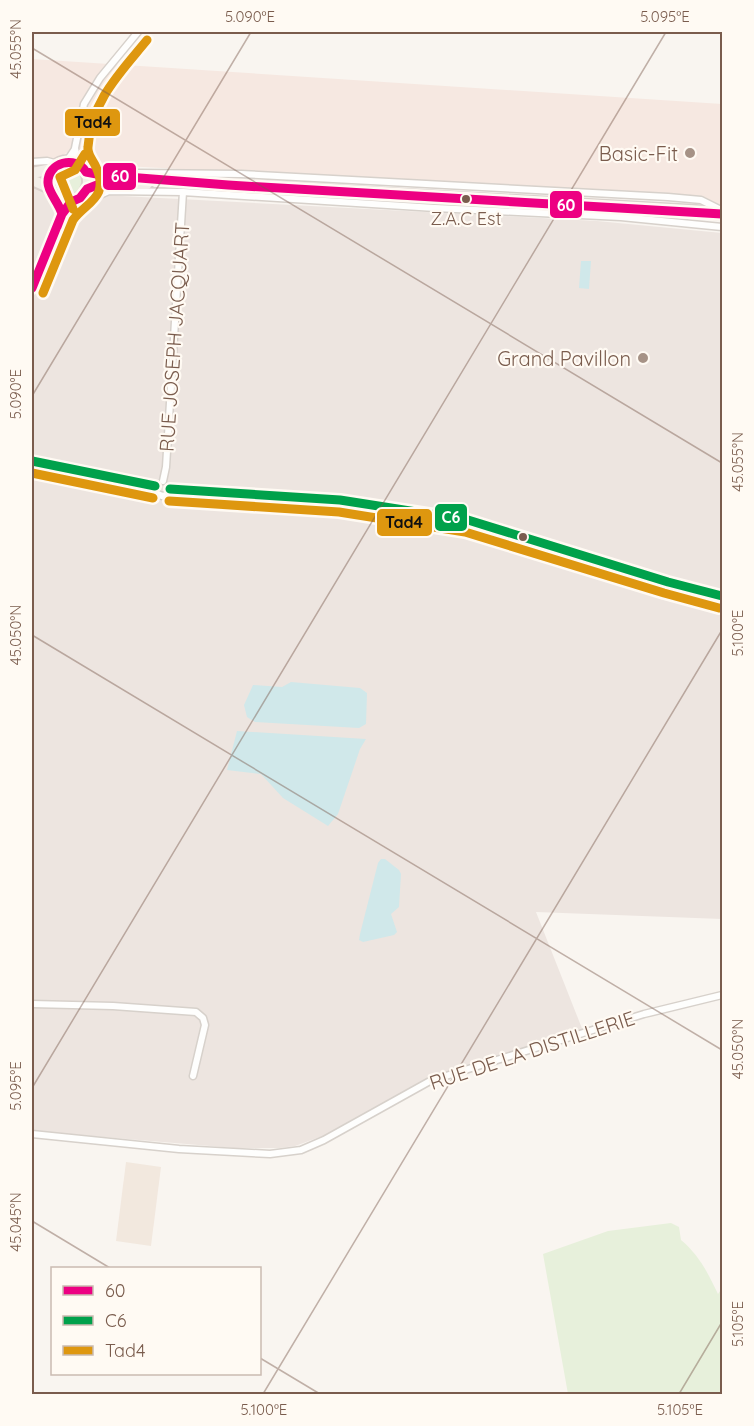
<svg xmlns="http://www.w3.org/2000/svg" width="754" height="1426" font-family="Quicksand,sans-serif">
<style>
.residential{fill:#f2e8de}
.commercial{fill:#f6e8e1}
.industrial{fill:#ede5e0}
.green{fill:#e7f0db}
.water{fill:#d0e8ea}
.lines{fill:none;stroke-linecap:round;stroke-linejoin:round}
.minor-casing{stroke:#d7d1cb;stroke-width:9}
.primary-casing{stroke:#dad1cc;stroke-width:14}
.minor{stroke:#fefefd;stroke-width:6}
.primary{stroke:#f3eee8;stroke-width:10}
.bus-1-casing{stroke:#fffaf3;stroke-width:14}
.bus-2-casing{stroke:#fffaf3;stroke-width:14}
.bus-3-casing{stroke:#fffaf3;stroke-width:14}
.bus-1{stroke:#ed0082;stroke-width:9}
.bus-2{stroke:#00a14b;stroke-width:9}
.bus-3{stroke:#de970f;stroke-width:9}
.ticks{fill:none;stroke:#7a5c4d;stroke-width:1.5;stroke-opacity:0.45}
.poi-dot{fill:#a69286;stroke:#fffaf3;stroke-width:2}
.bus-dot{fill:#7a5c4d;stroke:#fffaf3;stroke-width:2}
.labels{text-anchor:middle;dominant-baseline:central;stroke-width:4.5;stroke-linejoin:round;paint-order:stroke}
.bus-label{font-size:18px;fill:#7a5c4d;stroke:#fffaf3}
.poi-label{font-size:20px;fill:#7a5c4d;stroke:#fffaf3;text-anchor:end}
.street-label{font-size:20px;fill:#7a5c4d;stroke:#fffaf3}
.line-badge{stroke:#fffaf3;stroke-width:2}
.badge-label{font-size:16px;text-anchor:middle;font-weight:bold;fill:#fff}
.pale-badge-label{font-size:16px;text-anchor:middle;font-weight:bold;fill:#111}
.neatline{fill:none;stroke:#7a5c4d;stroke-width:2}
.ticks-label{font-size:15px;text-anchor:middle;fill:#7a5c4d}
</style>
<rect width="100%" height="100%" fill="#f9f5f0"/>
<path class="residential" d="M126,1162L161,1167L151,1246L116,1241Z"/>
<path class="commercial" d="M32,59L722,104V207H718L705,197L86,164L83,161L79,151L68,152L61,156L55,158L32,159Z"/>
<path class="industrial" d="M32,183L39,185L49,198L57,204L70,206L91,201L103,195L597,221L722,233V919L536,912L583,1031L446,1073L415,1086L339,1130L295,1146L280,1148H234L32,1131Z"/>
<path class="green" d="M53 181a15 15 0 1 1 30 0a15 15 0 1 1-30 0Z
M671,1223L679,1227L681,1240C699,1255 708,1273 718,1294L722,1288V1394H568L543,1254L608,1231Z"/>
<path class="water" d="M581,261H591L589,289L579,288Z
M291,682L360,688L367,693L366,724L359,728L255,722L247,717L244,705L253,685L282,687Z
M237,731L366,739L360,749L338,814L328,826L283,798L261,774L227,770Z
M381,859H385L399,870L401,874L399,907L391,914L397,932L394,935L363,942L359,940L360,934L378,863Z"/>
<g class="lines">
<g class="minor-casing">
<path id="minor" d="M67,161L75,149
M32,162L47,161L58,164
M78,164L75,148L84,104L100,78L138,32
M134,173L241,174L668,197L701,200L721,210
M56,198L62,214
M80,198L89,200L109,191L183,192L435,208L621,217L722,227
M32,288L62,214L71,202
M32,461L155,486
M163,481L166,467L183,192
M155,486L156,493L162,496L167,495L170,489
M170,489L340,500L468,520L668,582L722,596
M32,1004L113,1006L196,1012L203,1018L205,1025L193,1076
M32,1134L179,1149L270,1154L301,1150L324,1140L430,1081L644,1014L722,995"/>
</g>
<g class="primary-casing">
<path id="primary" d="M48 181a20 20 0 1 1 40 0a20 20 0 1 1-40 0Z
M86,172L228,185L696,211L722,214
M32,173L52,169
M32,180L48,187
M87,189L106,184H147"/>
</g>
<use href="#minor" class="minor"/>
<use href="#primary" class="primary"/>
<g class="bus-1-casing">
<path id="bus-1" d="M57,227L62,214L71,202L80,198L87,189L97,185L117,184
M32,288L62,214C59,203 48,192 48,183C47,162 76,155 86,172L102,175L228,185L722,214"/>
</g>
<g class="bus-2-casing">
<path id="bus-2" d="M32,461L155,486
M170,489L340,500L468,520L668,582L722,596"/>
</g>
<g class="bus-3-casing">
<path id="bus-3" d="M73,209L60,177L75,170L85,154
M43,293L73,220C86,202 110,198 96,167C93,160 87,155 88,147C91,101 120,73 147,40
M32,473L153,498
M169,501L339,512L465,532L664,593L719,608"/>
</g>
<use href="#bus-1" class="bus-1"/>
<use href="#bus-2" class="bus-2"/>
<use href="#bus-3" class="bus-3"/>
</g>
<path class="ticks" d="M32,48L722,463M32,396L251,32M32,635L722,1050M32,1088L666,32M32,1221L110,1268M260,1358L320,1394M263,1394L722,630M679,1394L722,1322"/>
<g class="poi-dot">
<circle cx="690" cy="153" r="6"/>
<circle cx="643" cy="358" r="6"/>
</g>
<g class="bus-dot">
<circle cx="466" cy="199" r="5"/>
<circle cx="523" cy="537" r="5"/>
</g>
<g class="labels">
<g class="bus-label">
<text x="466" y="218">Z.A.C Est</text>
</g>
<g class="poi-label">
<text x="678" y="153">Basic-Fit</text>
<text x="631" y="358">Grand Pavillon</text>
</g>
<g class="street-label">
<text transform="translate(174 337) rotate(-86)">RUE JOSEPH JACQUART</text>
<text transform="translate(532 1050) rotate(-18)">RUE DE LA DISTILLERIE</text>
</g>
</g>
<g class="line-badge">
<rect x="64" y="108" width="57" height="29" rx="6" fill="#de970f"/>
<rect x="102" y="162" width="35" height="29" rx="6" fill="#ed0082"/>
<rect x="549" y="190" width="34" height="29" rx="6" fill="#ed0082"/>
<rect x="434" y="503" width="34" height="29" rx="6" fill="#00a14b"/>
<rect x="376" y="508" width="57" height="29" rx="6" fill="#de970f"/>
</g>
<g class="badge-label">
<text x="120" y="182">60</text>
<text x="566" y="211">60</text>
<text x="451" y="523">C6</text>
</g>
<g class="pale-badge-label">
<text x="93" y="128">Tad4</text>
<text x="404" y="528">Tad4</text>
</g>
<rect width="754" height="1426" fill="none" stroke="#fffaf3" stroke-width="66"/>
<rect x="51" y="1267" width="210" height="108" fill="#fffaf3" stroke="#cabbb1" stroke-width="1.5"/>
<rect x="63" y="1286" width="30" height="9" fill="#ed0082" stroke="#cabbb1" stroke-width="1.5"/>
<text x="105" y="1297" font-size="18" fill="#7a5c4d">60</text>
<rect x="63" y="1316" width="30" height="9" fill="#00a14b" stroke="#cabbb1" stroke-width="1.5"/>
<text x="105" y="1327" font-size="18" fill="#7a5c4d">C6</text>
<rect x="63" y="1346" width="30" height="9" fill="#de970f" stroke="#cabbb1" stroke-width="1.5"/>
<text x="105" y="1357" font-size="18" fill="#7a5c4d">Tad4</text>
<rect x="33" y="33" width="688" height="1360" class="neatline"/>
<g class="ticks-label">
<text x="250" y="22">5.090°E</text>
<text x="665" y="22">5.095°E</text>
<text transform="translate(16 49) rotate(-90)" y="5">45.055°N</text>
<text transform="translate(16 394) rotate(-90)" y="5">5.090°E</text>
<text transform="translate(738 462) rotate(-90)" y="5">45.055°N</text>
<text transform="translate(738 633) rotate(-90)" y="5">5.100°E</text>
<text transform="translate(16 635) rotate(-90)" y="5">45.050°N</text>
<text transform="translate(738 1049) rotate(-90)" y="5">45.050°N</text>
<text transform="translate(16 1086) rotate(-90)" y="5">5.095°E</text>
<text transform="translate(16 1222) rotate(-90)" y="5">45.045°N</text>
<text transform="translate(738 1324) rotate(-90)" y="5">5.105°E</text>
<text x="264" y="1415">5.100°E</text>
<text x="680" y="1415">5.105°E</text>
</g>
</svg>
